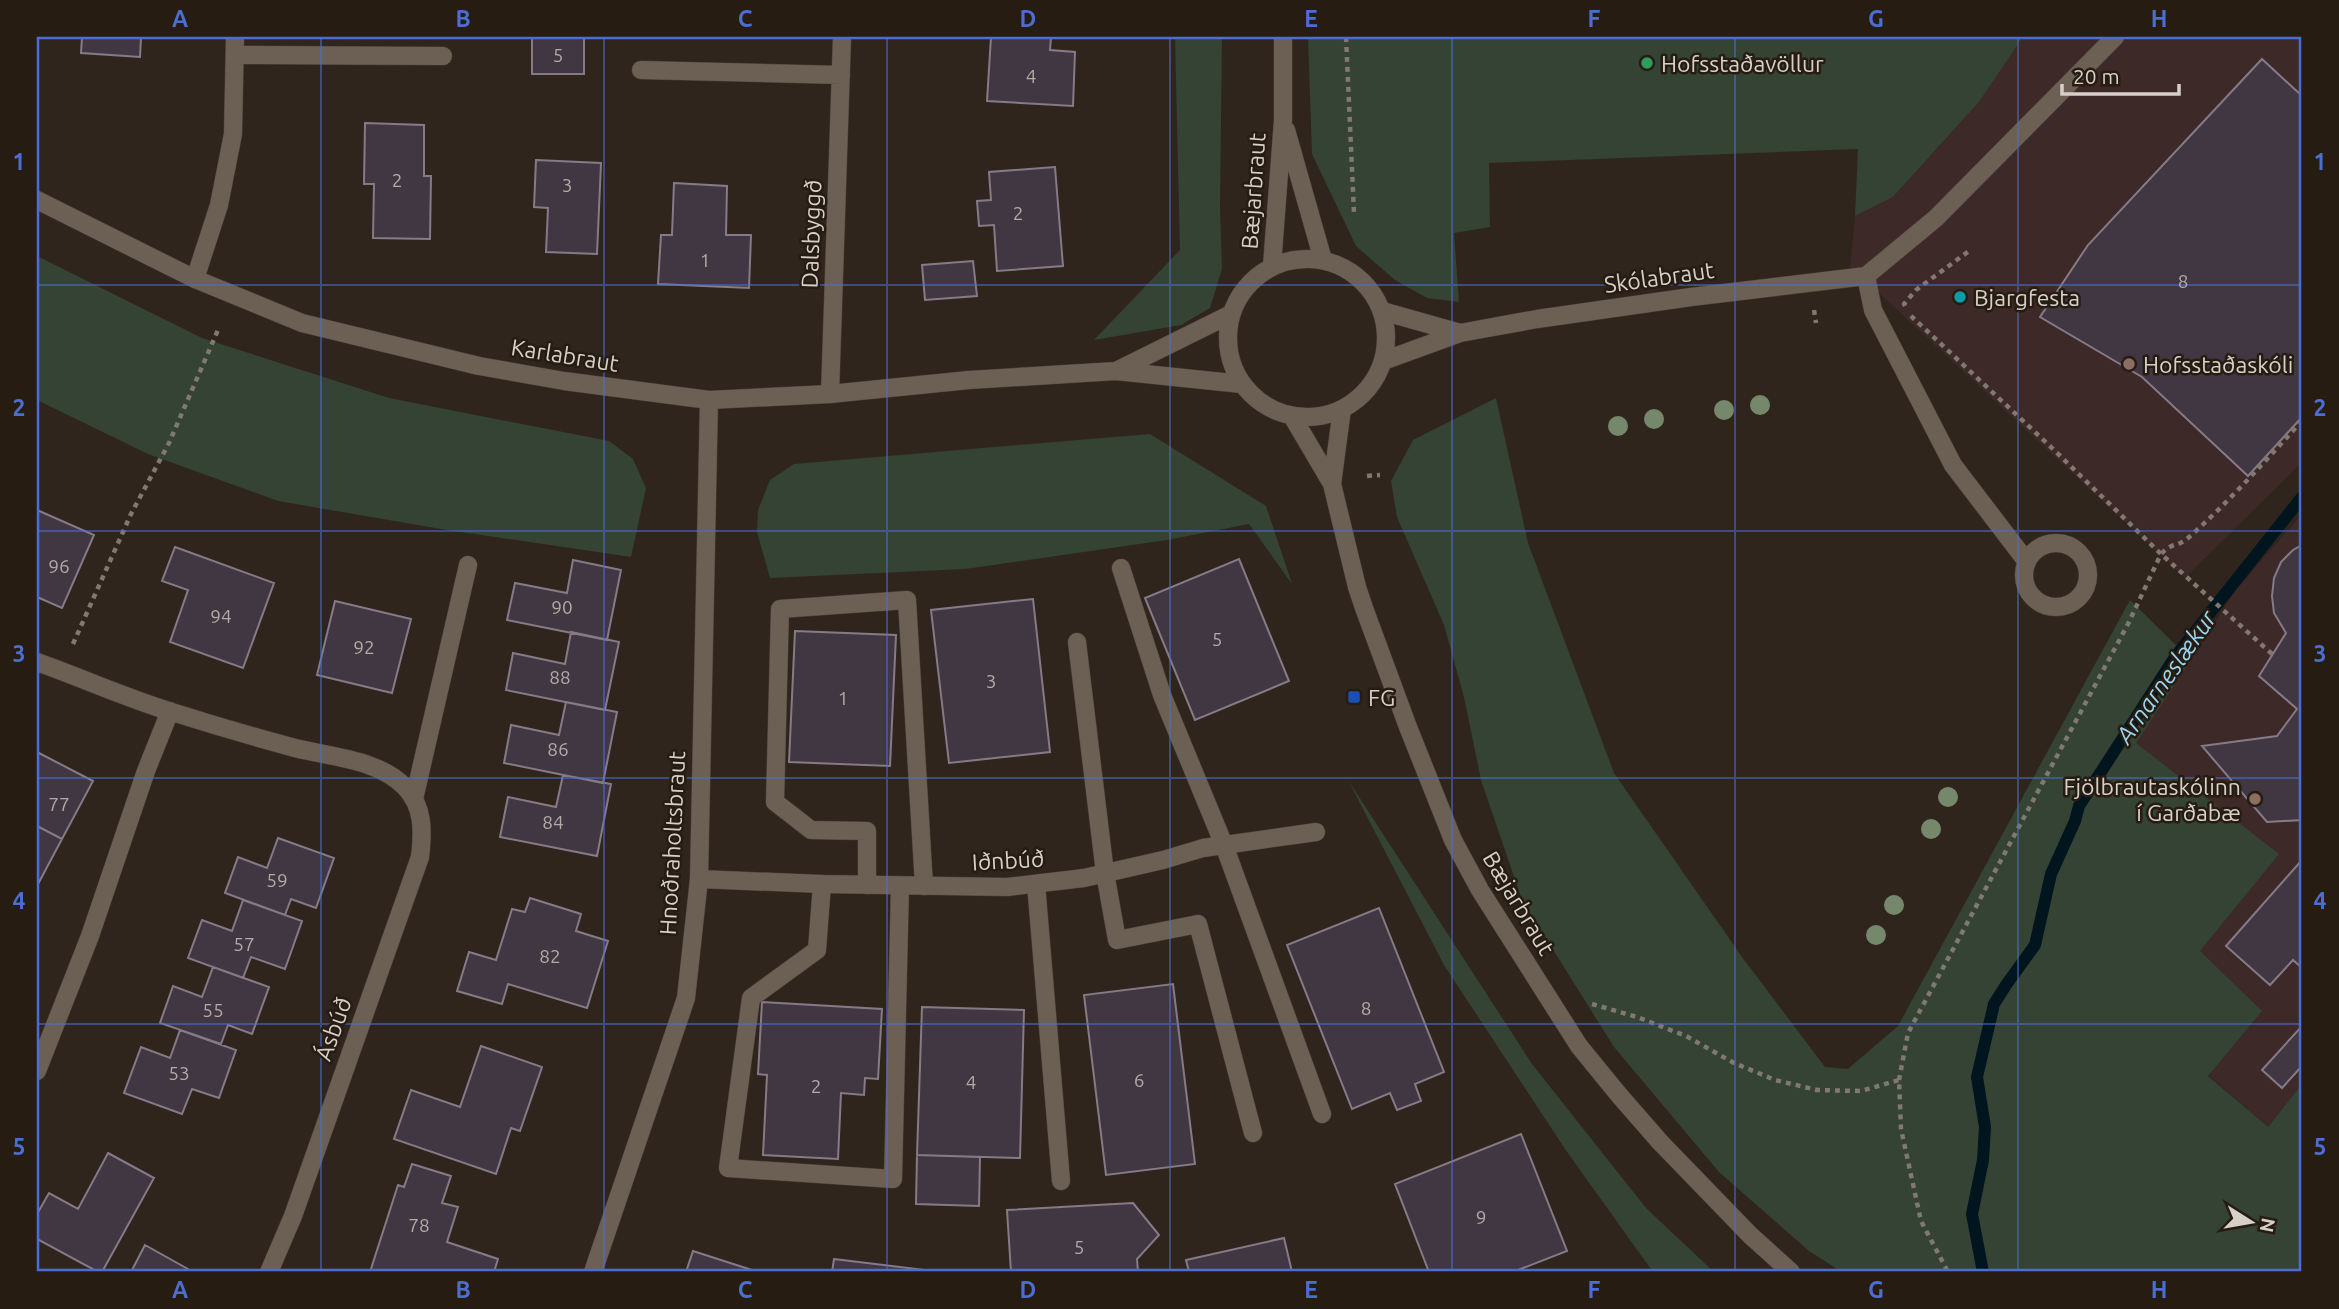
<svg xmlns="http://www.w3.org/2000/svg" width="2339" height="1309" font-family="Ubuntu,sans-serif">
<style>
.education{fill:#3d2927}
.green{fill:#344333}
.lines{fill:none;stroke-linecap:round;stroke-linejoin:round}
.stream{stroke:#00151e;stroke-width:12}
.building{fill:#413742;stroke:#867a87;stroke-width:2}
.service-casing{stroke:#4a4039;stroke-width:19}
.minor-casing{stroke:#4a4039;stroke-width:19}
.tertiary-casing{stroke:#4a4039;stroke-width:19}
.path{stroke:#817870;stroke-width:4.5;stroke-dasharray:5 5;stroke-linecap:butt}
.service{stroke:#6c5f54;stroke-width:18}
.minor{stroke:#6c5f54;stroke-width:18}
.tertiary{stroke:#6c5f54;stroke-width:18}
.tree{fill:#76886c}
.grid{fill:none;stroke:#4c6ed4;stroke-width:2;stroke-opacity:0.55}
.leisure-dot{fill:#2e9e5b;stroke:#261c12;stroke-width:2.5}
.culture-dot{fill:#0f9aa8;stroke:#261c12;stroke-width:2.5}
.education-dot{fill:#8d6e63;stroke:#261c12;stroke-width:2.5}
.transit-dot{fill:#1a4fb4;stroke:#261c12;stroke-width:2.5}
.labels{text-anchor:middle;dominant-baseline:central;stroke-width:5;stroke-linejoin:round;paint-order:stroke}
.number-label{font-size:19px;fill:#b2aaa7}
.poi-label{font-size:23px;fill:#d7d0c9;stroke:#261c12;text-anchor:start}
.street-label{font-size:23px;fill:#d7d0c9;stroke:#261c12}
.water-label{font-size:24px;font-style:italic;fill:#98d7f2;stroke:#261c12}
.neatline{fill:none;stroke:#4c6ed4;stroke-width:2.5}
.grid-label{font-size:23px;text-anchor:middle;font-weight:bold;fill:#4c6ed4}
</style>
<rect width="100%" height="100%" fill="#30251c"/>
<path class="education" d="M2023,37H2302V462L2185,578L1850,266L1855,216L1893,197L1979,102Z
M2302,514V1084L2268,1127L2208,1075L2199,951L2135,743L2236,590Z"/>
<path class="green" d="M1175,37H1222L1220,207L1222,269L1210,308L1181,325L1094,340L1180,250Z
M1308,37H2023L1979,102L1893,197L1855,216L1858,149L1489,163L1490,227L1454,233L1459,302L1427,298L1395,280L1356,246L1312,154Z
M37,256L202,338L389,398L609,441L633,459L646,488L631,557L441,529L278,501L148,454L37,400Z
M1496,398L1528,543L1614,773L1742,957L1825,1067L1848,1069L1898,1026L2130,600L2191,660L2136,743L2279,854L2200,951L2262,1011L2208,1076L2268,1127L2302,1084V1272H1842L1809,1251L1719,1172L1614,1047L1522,900L1481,780L1464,697L1444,625L1397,517L1391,481L1413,440Z
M1150,434L1266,506L1292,584L1249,524L1167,540L965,569L770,578L757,532L758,510L770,480L794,464Z
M1348,780L1532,1064L1646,1208L1714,1272H1653L1565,1149L1444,965Z"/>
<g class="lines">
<path class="stream" d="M1983,1272L1972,1214L1983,1160L1985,1127L1977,1077L1994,1004L2006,985L2035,945L2051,874L2075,821L2079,806L2175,657L2302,497"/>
</g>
<path class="building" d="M82,37H141L140,57L81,53Z
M532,37H584V74H532Z
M991,37H1051L1050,50L1075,52L1073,106L987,101Z
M2262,59L2302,96V417L2248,476L2142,377L2040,317L2088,245Z
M365,123L424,125V176H431L430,239L373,238L374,184H364Z
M536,160L601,163L597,254L546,252L548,208L534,207Z
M1055,167L1063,266L997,271L994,225L979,226L977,201L991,200L989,172Z
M674,183L727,186L726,235H751L749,288L658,284L661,235H672Z
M973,261L977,296L925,300L922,265Z
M37,510L94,535L62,608L37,597Z
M2302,545V820L2267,822L2202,746L2277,736L2297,709L2259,676L2286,633L2274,613L2272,596L2274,578L2281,562L2293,550Z
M175,547L274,583L243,668L170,642L188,590L162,581Z
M1239,559L1289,681L1195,720L1145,598Z
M573,560L621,570L607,640L507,620L515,583L567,593Z
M1033,599L1050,752L949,763L931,610Z
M335,601L411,619L392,693L317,675Z
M795,631L896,635L890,766L789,762Z
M571,632L619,642L605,710L506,690L513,653L565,664Z
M566,702L617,712L603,783L504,763L511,725L559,735Z
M37,752L93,781L62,839L37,826Z
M563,775L611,784L597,856L500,837L508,797L556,807Z
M37,826L62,839L37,886Z
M278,838L334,858L316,908L291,899L285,915L225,893L238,857L267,868Z
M2302,860V968L2293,960L2270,985L2226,946Z
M530,898L581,914L576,931L608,941L587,1008L508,984L502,1004L457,991L469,952L496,960L512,909L525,912Z
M243,900L302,921L285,969L251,957L243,978L188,958L202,920L232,931Z
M1379,908L1444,1072L1415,1084L1421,1101L1397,1110L1390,1093L1352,1109L1287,945Z
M213,967L269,987L252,1034L228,1025L221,1044L160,1023L173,986L202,997Z
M1173,984L1195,1164L1106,1175L1084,995Z
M762,1002L882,1009L878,1079L865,1078L864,1095L841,1093L838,1159L763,1155L767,1075L758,1074Z
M922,1007L1024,1010L1020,1158L917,1155Z
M2302,1026V1066L2282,1088L2262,1070Z
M180,1030L236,1050L219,1098L192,1089L182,1114L124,1093L141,1047L170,1058Z
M481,1046L542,1067L520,1131L511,1128L496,1174L394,1139L411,1090L460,1107Z
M1521,1134L1567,1251L1513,1272H1429L1395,1184Z
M108,1153L154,1178L102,1272H98L37,1239V1214L49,1193L78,1209Z
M917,1155L980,1157L979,1206L916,1204Z
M412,1164L451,1176L442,1203L458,1207L447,1242L498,1259L494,1272H370L398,1185L404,1187Z
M1133,1203L1159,1235L1137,1259L1138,1272H1011L1007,1210Z
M1284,1238L1292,1272H1189L1186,1260Z
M145,1245L188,1269L186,1272H131Z
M693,1251L758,1272H686Z
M834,1259L925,1270L924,1272H832Z"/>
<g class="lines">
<g class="service-casing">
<path id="service" d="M1866,276L1873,310L1953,465L2027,562
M2024 575a32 32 0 1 1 64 0a32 32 0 1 1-64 0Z
M1121,568L1162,695L1224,845L1322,1114
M1077,642L1105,873L1117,940L1198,924L1253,1133
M414,799L468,565
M822,884L817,950L751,998L728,1168L893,1179L900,886
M1036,884L1061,1181
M867,885V831L811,830L775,802L780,609L907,600L924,886"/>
</g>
<g class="minor-casing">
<path id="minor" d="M235,55L443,56
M641,70L841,75
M195,279L219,205L233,134L235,37
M1382,311L1460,333
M1383,361L1460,333L1537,319L1691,297L1866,276L1936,218L2115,37
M830,394L842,37
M37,662C82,678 126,698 172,712C213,725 254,737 295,748C331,757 378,759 405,787C424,807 423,831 420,857L293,1216L269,1272
M699,879L822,884L1007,887L1084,878L1163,860L1203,848L1316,832
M37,1071L90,936L146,771L170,711"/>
</g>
<g class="tertiary-casing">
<path id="tertiary" d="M1286,130L1323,260
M37,200L195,279L302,323L479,366L564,381L709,400L830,394L969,380L1116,371L1242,384
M1228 338a79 79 0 1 1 158 0a79 79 0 1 1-158 0Z
M1272,266L1283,120V37
M1116,371L1231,314
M1292,416L1332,484L1357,587L1364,608L1408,727L1453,840L1480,890L1579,1046L1619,1095L1660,1142L1750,1235L1791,1272
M1332,484L1342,409
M593,1272L686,998L699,879L709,400"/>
</g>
<path class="path" d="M1346,37L1354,213
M1905,306L1904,304L1916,290L1969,251
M1814,310L1816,323
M1367,476L1380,475
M73,644L131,514L169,443L218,330
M2272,654L2161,554C2172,542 2178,547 2188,538C2229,502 2265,461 2302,421
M1592,1004L1637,1017L1686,1036L1734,1063L1775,1080L1817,1090L1861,1091L1899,1080L1901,1129L1921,1221L1948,1272
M1899,1080L1908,1033L2128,624L2161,554L2052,448L1909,314"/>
<use href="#service" class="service"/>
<use href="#minor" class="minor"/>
<use href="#tertiary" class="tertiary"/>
</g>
<g class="tree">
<circle cx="1760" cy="405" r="10"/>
<circle cx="1724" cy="410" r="10"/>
<circle cx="1654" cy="419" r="10"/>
<circle cx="1618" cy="426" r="10"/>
<circle cx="1948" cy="797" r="10"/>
<circle cx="1931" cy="829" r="10"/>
<circle cx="1894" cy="905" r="10"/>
<circle cx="1876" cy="935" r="10"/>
</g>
<path class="grid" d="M321,37V1272M604,37V1272M887,37V1272M1170,37V1272M1452,37V1272M1735,37V1272M2018,37V1272M37,285H2302M37,531H2302M37,778H2302M37,1024H2302"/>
<circle class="leisure-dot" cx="1647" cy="63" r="7"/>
<circle class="culture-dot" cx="1960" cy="297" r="7"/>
<g class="education-dot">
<circle cx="2129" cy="364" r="7"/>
<circle cx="2255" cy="799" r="7"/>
</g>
<rect class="transit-dot" x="1347" y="690" width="14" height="14" rx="3.5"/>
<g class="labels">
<g class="number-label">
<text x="558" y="55">5</text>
<text x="1031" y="76">4</text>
<text x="397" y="180">2</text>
<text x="567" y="185">3</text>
<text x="1018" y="213">2</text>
<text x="705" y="260">1</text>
<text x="2183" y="281">8</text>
<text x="59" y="566">96</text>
<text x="562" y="607">90</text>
<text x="221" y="616">94</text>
<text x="1217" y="639">5</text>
<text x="364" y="647">92</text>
<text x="560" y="677">88</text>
<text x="991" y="681">3</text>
<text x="843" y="698">1</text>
<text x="558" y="749">86</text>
<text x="59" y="804">77</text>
<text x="553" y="822">84</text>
<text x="277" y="880">59</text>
<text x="244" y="944">57</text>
<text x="550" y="956">82</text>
<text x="1366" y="1008">8</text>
<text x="213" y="1010">55</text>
<text x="179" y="1073">53</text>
<text x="1139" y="1080">6</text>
<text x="971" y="1082">4</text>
<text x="816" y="1086">2</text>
<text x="1481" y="1217">9</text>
<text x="419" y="1225">78</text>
<text x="1079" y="1247">5</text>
</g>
<g class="poi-label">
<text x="1661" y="63">Hofsstaðavöllur</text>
<text x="1974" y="297">Bjargfesta</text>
<text x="2143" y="364">Hofsstaðaskóli</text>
<text x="1368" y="697">FG</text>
<text x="2241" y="786" text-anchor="end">Fjölbrautaskólinn<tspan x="2241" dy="26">í Garðabæ</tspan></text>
</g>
<g class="street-label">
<text transform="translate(1253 191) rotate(-86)">Bæjarbraut</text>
<text transform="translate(811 234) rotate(-88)">Dalsbyggð</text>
<text transform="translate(1659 277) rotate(-8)">Skólabraut</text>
<text transform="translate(565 355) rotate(9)">Karlabraut</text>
<text transform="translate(672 843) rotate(-87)">Hnoðraholtsbraut</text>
<text transform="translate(1008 860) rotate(-3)">Iðnbúð</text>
<text transform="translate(1519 903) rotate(59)">Bæjarbraut</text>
<text transform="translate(333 1029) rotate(-70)">Ásbúð</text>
</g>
<g class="water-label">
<text transform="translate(2166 677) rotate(-55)">Arnarneslækur</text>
</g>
</g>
<rect width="2339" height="1309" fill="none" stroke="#261c12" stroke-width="77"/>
<g transform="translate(2251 1222) rotate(101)" stroke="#261c12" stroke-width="5" paint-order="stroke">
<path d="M0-5L12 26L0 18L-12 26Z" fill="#d7d0c9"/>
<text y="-10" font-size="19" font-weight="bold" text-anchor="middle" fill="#d7d0c9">N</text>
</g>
<path d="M2062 84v10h117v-10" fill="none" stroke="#d7d0c9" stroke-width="3.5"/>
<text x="2073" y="84" font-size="21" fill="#d7d0c9" stroke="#261c12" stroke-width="5" paint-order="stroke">20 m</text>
<rect x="38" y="38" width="2262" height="1232" class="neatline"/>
<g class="grid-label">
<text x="180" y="27">A</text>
<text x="463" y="27">B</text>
<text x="745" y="27">C</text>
<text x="1028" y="27">D</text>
<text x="1311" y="27">E</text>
<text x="1594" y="27">F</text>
<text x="1876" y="27">G</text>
<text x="2159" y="27">H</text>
<text x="19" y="170">1</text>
<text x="2320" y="170">1</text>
<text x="19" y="416">2</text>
<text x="2320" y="416">2</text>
<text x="19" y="662">3</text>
<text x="2320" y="662">3</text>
<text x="19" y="909">4</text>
<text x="2320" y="909">4</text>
<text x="19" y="1155">5</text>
<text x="2320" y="1155">5</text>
<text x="180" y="1298">A</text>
<text x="463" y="1298">B</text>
<text x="745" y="1298">C</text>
<text x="1028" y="1298">D</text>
<text x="1311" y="1298">E</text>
<text x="1594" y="1298">F</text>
<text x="1876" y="1298">G</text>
<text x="2159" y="1298">H</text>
</g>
</svg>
